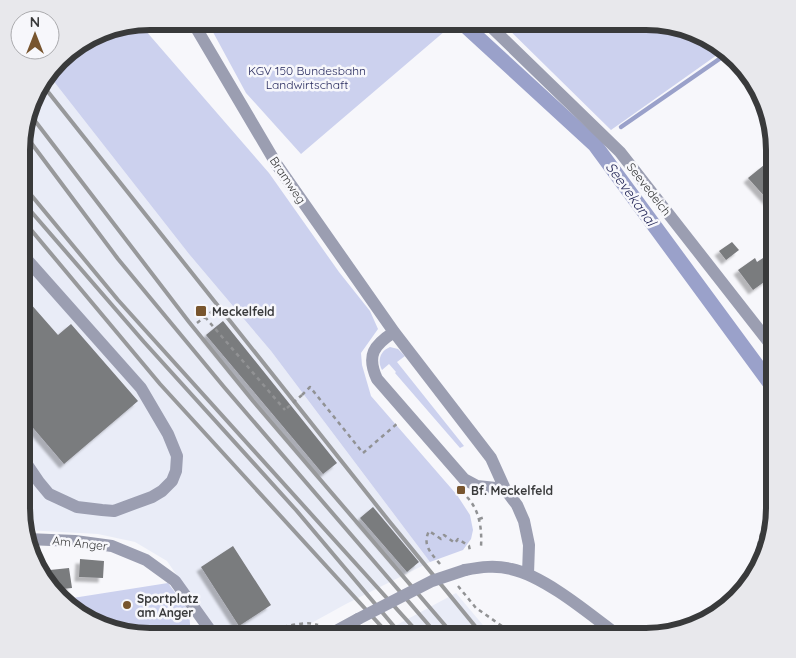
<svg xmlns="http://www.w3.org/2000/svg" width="796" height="658" font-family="Quicksand,sans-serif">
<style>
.built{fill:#e9ecf7}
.green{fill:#ccd1ee}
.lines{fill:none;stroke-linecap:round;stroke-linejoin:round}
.stream{stroke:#9aa1ca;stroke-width:4.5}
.canal{stroke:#9aa1ca;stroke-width:15}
.building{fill:#7a7b7e;filter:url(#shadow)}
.path{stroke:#919294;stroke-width:2.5;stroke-dasharray:4 4;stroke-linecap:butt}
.minor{stroke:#9b9eb1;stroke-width:12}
.rail{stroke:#98999b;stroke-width:4}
.path-bridge{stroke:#919294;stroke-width:2.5;stroke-dasharray:4 4;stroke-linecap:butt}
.minor-bridge{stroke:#9b9eb1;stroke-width:12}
.poi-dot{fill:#78552e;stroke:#f7f7fb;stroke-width:2}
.labels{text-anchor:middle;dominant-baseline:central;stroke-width:5;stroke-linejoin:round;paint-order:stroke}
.park-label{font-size:12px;fill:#272a5e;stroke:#f7f7fb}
.street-label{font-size:12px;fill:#393a3b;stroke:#f7f7fb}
.poi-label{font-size:12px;font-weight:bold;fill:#393a3b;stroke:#f7f7fb;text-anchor:start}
.water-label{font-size:14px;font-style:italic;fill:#1f2254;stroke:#f7f7fb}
.rim{fill:none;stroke:#393a3b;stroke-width:6}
</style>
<defs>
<filter id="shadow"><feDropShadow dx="-4.5" dy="4.5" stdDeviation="1" flood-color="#0004"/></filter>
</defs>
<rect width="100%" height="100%" fill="#f7f7fb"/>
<path class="built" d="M48,74L189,254L271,351L430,562L346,604L286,637H219L167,561L135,542L98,534L25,530L22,517V133L38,86Z
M456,593L493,637H379L378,635Z"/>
<path class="green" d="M207,21H435L445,31L301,154L246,93Z
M500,21L655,22L696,31L724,50L611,130Z
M139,23L269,173L339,272L370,311L378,329L361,353L362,365L371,396L457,495L470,515L473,530L471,539L463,550L430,562L271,351L189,254L48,74L65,53L108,28Z
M390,347L398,349L405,356L397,362L464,446L460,448L395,373L396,372L389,364L382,370C377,361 380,351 390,347Z
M168,583L189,611L191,637L141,636L100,627L60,600Z"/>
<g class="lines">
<path class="stream" d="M621,127L728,53"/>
<path class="canal" d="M460,21L595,145L775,390"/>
</g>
<path class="building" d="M764,165L775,178V208L748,178Z
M732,242L739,250L726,260L719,251Z
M766,256L770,262L764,267L771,277L753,290L738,270L755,258L757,262Z
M22,294L58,335L71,324L138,401L64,464L22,415Z
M223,321L337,463L323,474L206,335Z
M373,507L419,562L407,572L360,518Z
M233,546L271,605L239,626L201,567Z
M80,559L104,561L103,578L79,577Z
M69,568L72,588L52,590L50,570Z"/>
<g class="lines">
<path class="path" d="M205,317L285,410
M197,323L214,310
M302,395L310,387L363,453L399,422
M467,497C480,511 482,529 481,547
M479,519L485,517
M440,564C431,553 422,545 429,531L441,539L444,535L455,543L458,539L469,546L470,551
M748,584L774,484
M458,586L476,608L515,635
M253,637C269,631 302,619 318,625"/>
<path class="minor" d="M192,21L277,165L394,332L491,458L505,489L517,505L524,521L529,545L528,574
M485,21L620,152L775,350
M394,332C374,345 366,355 377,379L464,479L477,486L505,489
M22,457L39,482L49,494L77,507L102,510L114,511L152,497L162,491L172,481L176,471L177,456L168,434L141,388L22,254
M27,539L75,541L112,546L146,560L175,581L215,637
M465,570C481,567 495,565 511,569C545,576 592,616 620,637
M325,637L358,619"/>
<path class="rail" d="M41,83L389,521L484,637
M29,113L189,322L253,401L455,637
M23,132L118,259L224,387L439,637
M22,184L118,300L422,637
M22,201L144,342L296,510L403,637
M22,219L160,384L391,637"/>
<path class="path-bridge" d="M287,408L302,395"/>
<path class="minor-bridge" d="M358,619L432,581L465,570"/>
</g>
<g class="poi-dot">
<rect x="195" y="305" width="12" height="12" rx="2.5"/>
<rect x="456" y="485" width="10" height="10" rx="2.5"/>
<circle cx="127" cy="605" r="5"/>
</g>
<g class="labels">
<g class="park-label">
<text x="307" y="70">KGV 150 Bundesbahn<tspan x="307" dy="14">Landwirtschaft</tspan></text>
</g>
<g class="street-label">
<text transform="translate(288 180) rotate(56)">Bramweg</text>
<text transform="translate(649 189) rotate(52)">Seevedeich</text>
<text transform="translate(80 543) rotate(6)">Am Anger</text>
</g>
<g class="poi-label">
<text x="212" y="311">Meckelfeld</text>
<text x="471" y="490">Bf. Meckelfeld</text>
<text x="137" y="598">Sportplatz<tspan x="137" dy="14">am Anger</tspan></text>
</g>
<g class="water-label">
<text transform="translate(631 194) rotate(54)">Seevekanal</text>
</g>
</g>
<path d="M0 0H796V658H0ZM150 30H646A120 120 0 0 1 766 150V508A120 120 0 0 1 646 628H150A120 120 0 0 1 30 508V150A120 120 0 0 1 150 30Z" fill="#e8e8ec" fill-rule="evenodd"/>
<path class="rim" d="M150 30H646A120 120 0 0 1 766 150V508A120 120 0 0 1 646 628H150A120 120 0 0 1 30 508V150A120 120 0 0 1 150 30Z"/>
<g transform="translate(35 35)"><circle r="24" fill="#f7f7fb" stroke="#ababae"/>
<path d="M0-4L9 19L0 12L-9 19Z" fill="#78552e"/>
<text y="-8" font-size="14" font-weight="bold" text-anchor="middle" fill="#393a3b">N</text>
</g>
</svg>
